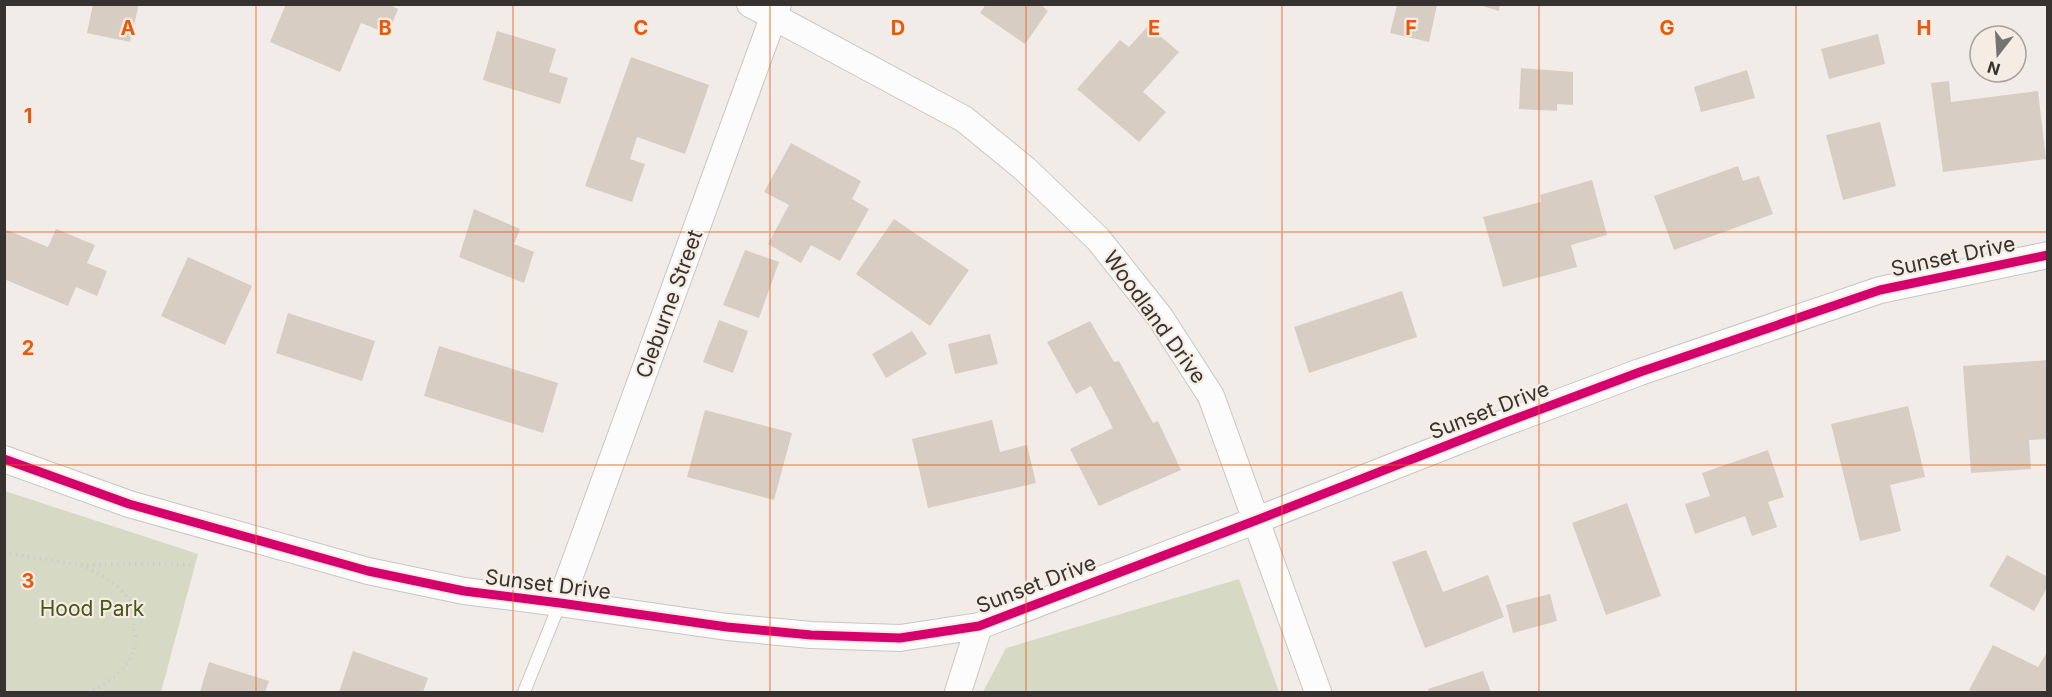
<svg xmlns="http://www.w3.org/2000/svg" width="2052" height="697" font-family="Inter,sans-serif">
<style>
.green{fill:#d6dac4}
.building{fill:#d8cdc3}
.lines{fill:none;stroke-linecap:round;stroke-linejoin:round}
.service-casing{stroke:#c9c6c2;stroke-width:14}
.minor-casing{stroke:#c9c6c2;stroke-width:28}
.path{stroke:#cecdcc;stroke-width:4;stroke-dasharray:1.5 4.5;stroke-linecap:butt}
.service{stroke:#fdfcfc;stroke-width:12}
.minor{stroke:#fdfcfc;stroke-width:26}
.cycleway-casing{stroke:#f5ece4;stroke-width:13}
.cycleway{stroke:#d6006c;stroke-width:9}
.grid{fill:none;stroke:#e8590c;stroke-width:1.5;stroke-opacity:0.55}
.labels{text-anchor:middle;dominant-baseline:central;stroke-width:4.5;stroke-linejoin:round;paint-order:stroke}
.street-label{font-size:21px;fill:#35322f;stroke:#f5ece4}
.park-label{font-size:21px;fill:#47571b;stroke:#f5ece4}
.grid-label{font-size:20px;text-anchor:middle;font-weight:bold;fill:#e8590c;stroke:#f5ece4;stroke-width:4.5;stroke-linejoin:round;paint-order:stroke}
</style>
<rect width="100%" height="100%" fill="#f1ece8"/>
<path class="green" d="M5,491L198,554L161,692H5Z
M1239,579L1279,692H983L1006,648Z"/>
<path class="building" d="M93,4H139L130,42L87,33Z
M286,4H388L398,9L388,34L361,23L340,72L270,42Z
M986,4H1040L1048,11L1025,44L980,13Z
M1476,4H1500L1499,11Z
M1397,5H1437L1429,42L1390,33Z
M1148,26L1179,52L1143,92L1166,112L1139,142L1077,89L1120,40L1129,47Z
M497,31L556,49L549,72L568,78L560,104L483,80Z
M1878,34L1885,64L1829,79L1821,49Z
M631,57L709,85L685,154L637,137L630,159L645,164L632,202L585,186Z
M1521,68L1573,72V105L1557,104V111L1519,109Z
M1747,70L1755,98L1701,112L1694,87Z
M1949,81L1951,102L2038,91L2046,159L1943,172L1931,83Z
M1880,122L1896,186L1843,200L1826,135Z
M791,143L861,181L852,199L869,209L840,261L811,245L801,263L768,244L789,205L764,192Z
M1738,166L1743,181L1759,176L1773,214L1674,250L1654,196Z
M1592,180L1607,235L1571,245L1577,267L1503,287L1483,217L1541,202L1540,195Z
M474,209L520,229L514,244L534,252L524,283L459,257Z
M894,219L969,270L930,326L856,274Z
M4,229L48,247L56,229L95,245L87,263L107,271L97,296L76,287L68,306L4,279Z
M745,250L779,262L759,318L723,305Z
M188,257L252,286L225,345L161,316Z
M1402,291L1417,337L1309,373L1294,327Z
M288,313L375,341L362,381L276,353Z
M719,320L748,331L733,373L703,362Z
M1090,321L1114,362L1119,361L1153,423L1158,421L1181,470L1099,506L1070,449L1113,428L1091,386L1076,394L1047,342Z
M912,331L927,354L886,378L872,354Z
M990,334L998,364L955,374L948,344Z
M439,346L558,383L543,433L424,396Z
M2048,360V439L2029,440L2031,469L1971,473L1963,366Z
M1908,406L1925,477L1890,485L1901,531L1860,541L1831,424Z
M705,410L792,433L774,500L687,477Z
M992,420L1000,452L1027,445L1036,483L928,508L912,439Z
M1768,450L1784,497L1768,502L1777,527L1752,536L1745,516L1695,534L1685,504L1710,496L1702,473Z
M1627,503L1661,596L1606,615L1572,523Z
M1426,550L1443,592L1488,575L1504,617L1425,648L1392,562Z
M2007,555L2048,577V586L2034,611L1989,586Z
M1550,594L1557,621L1513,633L1506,605Z
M1993,645L2038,667L2048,651V692H1974L1969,690Z
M353,651L428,678L423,692H339Z
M209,662L269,681L265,692H200Z
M1483,671L1491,692H1429L1428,689Z"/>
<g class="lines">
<g class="service-casing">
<path id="service" d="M524,692L560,603"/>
</g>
<g class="minor-casing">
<path id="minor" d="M750,4L964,119L1025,169L1098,239L1160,317L1211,396L1318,692
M4,459L129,504L368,571L464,591L560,603L727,627L811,635L900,638L979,626L1257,520L1504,423L1640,372L1880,290L2048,255
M560,603L778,4
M958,692L979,626"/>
</g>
<path class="path" d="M4,553L81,565L148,564L194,565
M81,565C98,573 116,582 127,597C130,603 131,613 133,620C143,658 121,676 90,692"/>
<use href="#service" class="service"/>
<use href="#minor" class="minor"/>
<g class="cycleway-casing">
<path id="cycleway" d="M4,459L129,504L368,571L464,591L560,603L727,627L811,635L900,638L979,626L1257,520L1504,423L1640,372L1880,290L2048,255"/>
</g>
<use href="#cycleway" class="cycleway"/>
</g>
<path class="grid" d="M256,4V692M513,4V692M770,4V692M1026,4V692M1282,4V692M1539,4V692M1796,4V692M4,232H2048M4,465H2048"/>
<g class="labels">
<g class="street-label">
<text transform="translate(1953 256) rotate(-12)">Sunset Drive</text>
<text transform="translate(669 304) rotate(-70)">Cleburne Street</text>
<text transform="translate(1155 317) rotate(54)">Woodland Drive</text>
<text transform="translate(1489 410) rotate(-21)">Sunset Drive</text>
<text transform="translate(548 584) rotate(7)">Sunset Drive</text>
<text transform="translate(1036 584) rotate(-21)">Sunset Drive</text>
</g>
<g class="park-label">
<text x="92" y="608">Hood Park</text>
</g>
</g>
<g class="grid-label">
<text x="128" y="35">A</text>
<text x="385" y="35">B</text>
<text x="641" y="35">C</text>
<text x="898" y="35">D</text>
<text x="1154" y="35">E</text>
<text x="1411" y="35">F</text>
<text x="1667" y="35">G</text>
<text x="1924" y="35">H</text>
<text x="28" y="123">1</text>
<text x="28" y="355">2</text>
<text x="28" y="588">3</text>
</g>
<rect width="2052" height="697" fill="none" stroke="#35322f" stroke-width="12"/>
<g transform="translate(1998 54) rotate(197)"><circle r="28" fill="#f5ece4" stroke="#a8a29c" stroke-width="1.5"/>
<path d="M0-4.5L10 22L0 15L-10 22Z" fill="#777370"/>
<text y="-9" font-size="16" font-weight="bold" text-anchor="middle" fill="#35322f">N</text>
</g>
</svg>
